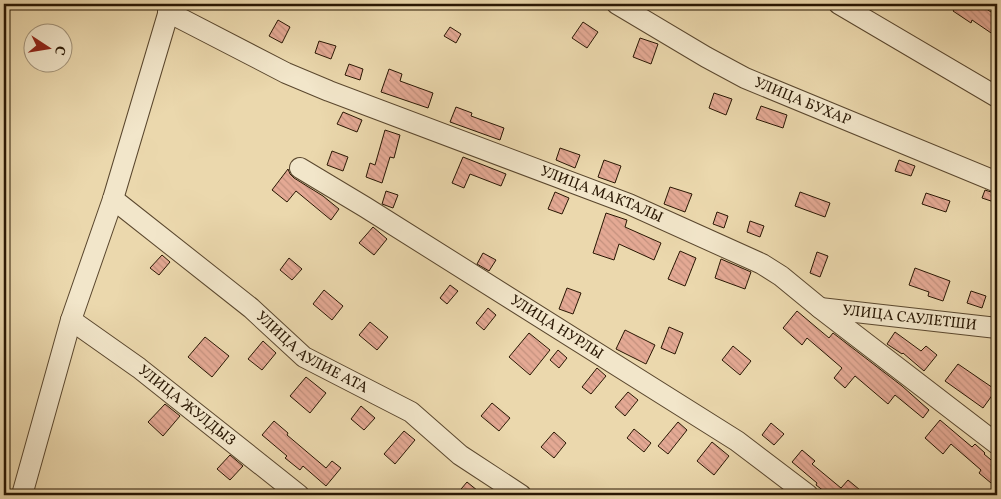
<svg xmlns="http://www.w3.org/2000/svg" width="1001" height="499" font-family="Vollkorn,serif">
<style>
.building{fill:url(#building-back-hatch);stroke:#291703}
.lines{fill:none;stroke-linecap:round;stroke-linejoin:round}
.minor-casing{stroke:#5a472e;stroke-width:22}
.minor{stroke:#f2e6ca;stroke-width:20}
.labels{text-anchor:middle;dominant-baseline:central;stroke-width:4.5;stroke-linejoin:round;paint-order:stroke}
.street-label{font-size:15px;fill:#291703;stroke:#f2e6ca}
</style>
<defs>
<pattern id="building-back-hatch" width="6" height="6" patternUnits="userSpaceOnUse" patternTransform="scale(1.25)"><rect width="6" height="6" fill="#e4a994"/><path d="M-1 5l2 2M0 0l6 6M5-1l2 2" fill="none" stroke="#c4917e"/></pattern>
</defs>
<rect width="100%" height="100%" fill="#ebd8ad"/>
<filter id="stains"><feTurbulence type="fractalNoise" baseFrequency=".004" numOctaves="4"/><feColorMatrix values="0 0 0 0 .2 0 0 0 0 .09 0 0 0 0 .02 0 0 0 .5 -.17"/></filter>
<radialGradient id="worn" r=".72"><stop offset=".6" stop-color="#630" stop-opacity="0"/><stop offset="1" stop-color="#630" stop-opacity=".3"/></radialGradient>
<path class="building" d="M958,4H979L997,16V37L972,20L971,23L953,11Z
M278,20L290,27L282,43L269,36Z
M583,22L598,32L587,48L572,38Z
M450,27L461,34L456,43L444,36Z
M640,38L658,44L651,64L633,57Z
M319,41L336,46L331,59L315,53Z
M349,64L363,69L360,80L345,75Z
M389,69L402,74L400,81L433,93L428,108L381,92Z
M714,93L732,99L726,115L709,108Z
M761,106L787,115L783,128L756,119Z
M456,107L472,113L471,116L504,128L500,140L450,122Z
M343,112L362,120L357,132L337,124Z
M385,130L400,135L394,158L390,157L382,183L366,177L370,163L375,165Z
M560,148L580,155L575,168L556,160Z
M332,151L348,157L343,171L327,165Z
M463,157L506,174L501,186L470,174L464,188L452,183Z
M604,160L621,166L615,183L598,177Z
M899,160L915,166L911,176L895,171Z
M288,169L290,174L294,178L323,196L339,209L331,220L296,191L287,202L272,190Z
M670,187L692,194L685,212L664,204Z
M985,190L997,194V203L982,198Z
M386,191L398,195L393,208L382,204Z
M555,192L569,198L562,214L548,209Z
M800,192L830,203L825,217L795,206Z
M926,193L950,201L946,212L922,204Z
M717,212L728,216L724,228L713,224Z
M606,213L627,220L625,227L661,243L654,260L619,244L614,260L593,253Z
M750,221L764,226L760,237L747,232Z
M373,227L387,239L374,255L359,243Z
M680,251L696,258L685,286L668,279Z
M817,252L828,256L820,277L810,273Z
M483,253L496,260L489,271L477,264Z
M162,255L170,262L159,275L150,268Z
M289,258L302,269L292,280L280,270Z
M721,259L751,272L745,289L715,278Z
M915,268L950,281L943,301L928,296L929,292L909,285Z
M450,285L458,291L447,304L440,298Z
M567,288L581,293L573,314L559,309Z
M324,290L343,306L332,320L313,304Z
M971,291L986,296L982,308L967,303Z
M488,308L496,315L484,330L476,323Z
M797,311L829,338L833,333L902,386L929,410L923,418L895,395L888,404L855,376L845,388L834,378L842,368L807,338L802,345L783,328Z
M370,322L388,337L377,350L359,335Z
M669,327L683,333L675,354L661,348Z
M625,330L655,345L646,364L616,349Z
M895,332L921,351L926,346L937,355L924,371L903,353L902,354L887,344Z
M529,333L550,350L530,375L509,357Z
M205,337L229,356L212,377L188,357Z
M263,341L276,353L262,370L248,359Z
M733,346L751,361L740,375L722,360Z
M558,350L567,358L559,368L550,360Z
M958,364L996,390L983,408L945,381Z
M597,368L606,376L591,394L582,387Z
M306,377L326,393L310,413L290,396Z
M628,392L638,400L625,416L615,407Z
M492,403L510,418L499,431L481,416Z
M165,404L180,416L163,436L148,422Z
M361,406L375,418L364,430L351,419Z
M940,420L972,447L975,444L985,453L984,454L997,465V488L979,473L981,470L951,444L943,454L925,438Z
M274,421L288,433L287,435L326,468L332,461L341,468L326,486L303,466L300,470L285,458L287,456L262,435Z
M678,422L687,430L668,454L658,446Z
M771,423L784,434L774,445L762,435Z
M634,429L651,443L644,452L627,438Z
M404,431L415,440L395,464L384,454Z
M554,432L566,443L554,458L541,447Z
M712,442L729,456L714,475L697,461Z
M802,450L815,461L812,464L841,488L848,480L866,495H829L816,485L817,483L792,462Z
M230,455L243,466L230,480L217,469Z
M467,482L483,495H456Z"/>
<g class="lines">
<g class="minor-casing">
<g id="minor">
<path id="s1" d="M617,4L706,57L745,78L997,182"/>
<path d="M839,4L997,97"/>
<path id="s2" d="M168,12L286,73L329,91L629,204L762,264L781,276L820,308L997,444"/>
<path id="s3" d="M300,168L365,207L737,441L808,495"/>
<path id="s4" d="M113,199L251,308L304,357L411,412L460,455L521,495"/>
<path id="s5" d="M820,308L997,328"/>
<path id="s6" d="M71,320L139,368L299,495"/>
<path d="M22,495L71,320L113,199L171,4"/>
</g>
</g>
<use href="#minor" class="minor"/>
</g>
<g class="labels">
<g class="street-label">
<text stroke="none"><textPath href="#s1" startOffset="210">УЛИЦА БУХАР</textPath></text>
<text stroke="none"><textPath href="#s2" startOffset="471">УЛИЦА МАКТАЛЫ</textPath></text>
<text stroke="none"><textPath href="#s5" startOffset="90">УЛИЦА САУЛЕТШИ</textPath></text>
<text stroke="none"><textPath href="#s3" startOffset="302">УЛИЦА НУРЛЫ</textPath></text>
<text stroke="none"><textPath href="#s4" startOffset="252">УЛИЦА АУЛИЕ АТА</textPath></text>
<text stroke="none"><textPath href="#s6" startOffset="144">УЛИЦА ЖУЛДЫЗ</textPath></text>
</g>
</g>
<rect width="1001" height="499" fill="none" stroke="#ebd8ad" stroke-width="20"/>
<rect x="5" y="5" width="991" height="489" fill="none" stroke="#291703" stroke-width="2.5"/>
<rect x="10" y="10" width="981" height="479" fill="none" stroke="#291703"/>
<g transform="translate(48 48) rotate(102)"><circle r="24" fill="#f2e6ca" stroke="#a2937a"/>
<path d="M0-4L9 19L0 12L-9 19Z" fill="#8f2418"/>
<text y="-8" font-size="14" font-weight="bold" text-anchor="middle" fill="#291703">С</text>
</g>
<rect width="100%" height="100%" filter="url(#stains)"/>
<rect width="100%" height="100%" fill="url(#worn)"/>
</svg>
